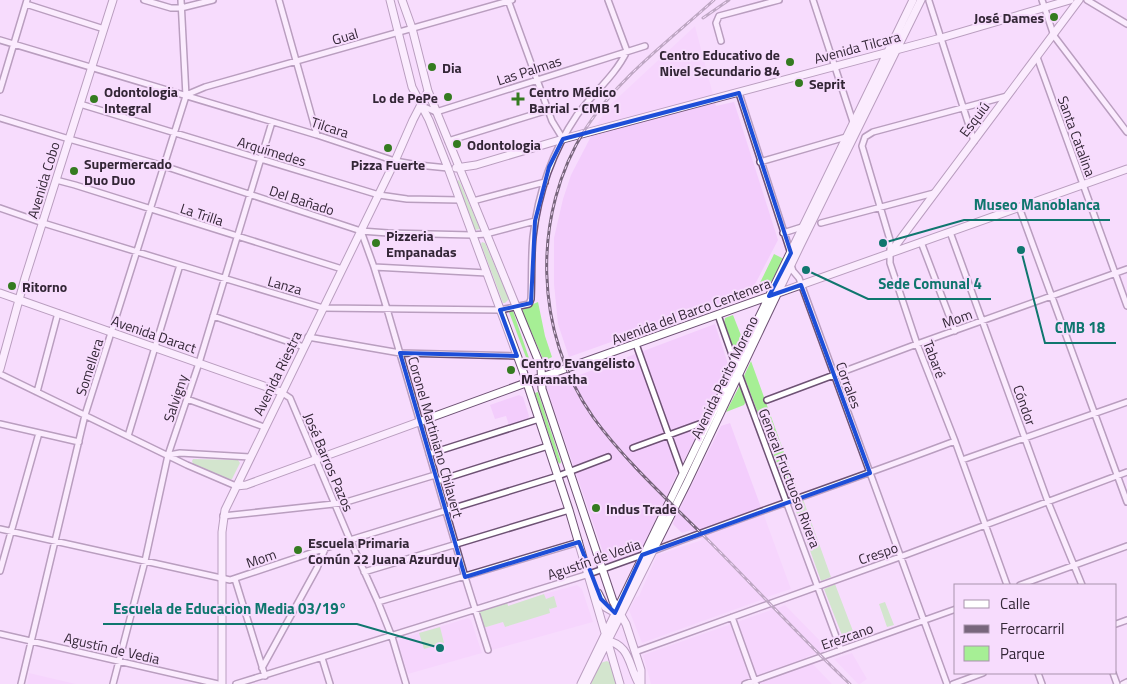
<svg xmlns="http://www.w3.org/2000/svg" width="1127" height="684" font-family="'Titillium Web',sans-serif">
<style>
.built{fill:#f3cdfc}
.green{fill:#a6ef95}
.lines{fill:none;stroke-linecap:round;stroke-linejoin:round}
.street-casing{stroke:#6e5274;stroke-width:8}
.secondary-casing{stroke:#6e5274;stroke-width:9}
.street{stroke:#fff;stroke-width:5}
.secondary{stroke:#fff;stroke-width:7}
.rail-casing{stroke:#78667c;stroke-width:3}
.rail{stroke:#f7dcfd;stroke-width:1;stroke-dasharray:4;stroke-linecap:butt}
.marked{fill:none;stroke:#1d4ed8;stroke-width:4;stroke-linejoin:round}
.poi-dot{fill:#347b20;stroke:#f7dcfd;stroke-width:2}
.labels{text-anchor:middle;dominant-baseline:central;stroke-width:4;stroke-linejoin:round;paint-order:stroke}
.poi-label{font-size:14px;font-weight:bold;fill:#332636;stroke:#f7dcfd;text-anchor:start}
.street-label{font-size:14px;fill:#332636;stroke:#f7dcfd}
.leader{fill:none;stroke:#0f766e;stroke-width:2}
.callout-dot{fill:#0f766e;stroke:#f7dcfd;stroke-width:2}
.callout-label{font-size:15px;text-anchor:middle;font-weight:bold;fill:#0f766e;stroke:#f7dcfd;stroke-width:4;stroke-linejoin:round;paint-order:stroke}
</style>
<rect width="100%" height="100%" fill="#f7dcfd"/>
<path class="built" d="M695,26L716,106L734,102L778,240L751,292L569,357L558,324L554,284V238L563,199L571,175L599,121L611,104Z
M715,324L730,370L670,488L669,498L680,508L721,426L730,423L791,589L767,597L778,608L785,605L829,650L806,657L832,684H651L643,655L771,610L761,600L642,643L629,610L636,597L639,596L657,555L702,540L691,530L682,533L673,524L676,514L665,503L660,510L641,551L607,564L546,386L577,376Z
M519,395L523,397L529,416L528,419L509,425L506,416L495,419L490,405Z
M577,585L582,589L593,622L492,650L483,628L503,622L505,627L550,612L544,594Z
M468,618L471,620L482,653L408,674L398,643L400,639Z
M852,653L867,679L860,684H858L834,659Z
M29,673L76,684H27Z"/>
<path class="green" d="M459,180L480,229L475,230L457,181Z
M482,242L485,243L509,299L505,303H503L481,244Z
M774,254L784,259L768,287L755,293Z
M538,302L545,336L552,357L544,361L522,311L524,308Z
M513,311L529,358L527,360L509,312Z
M733,315L744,343L737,358L724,323L725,318Z
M751,361L799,494L792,497L789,495L744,376Z
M740,385L746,401L744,405L726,412Z
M538,392L561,462L560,464L558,462L535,393Z
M193,459L238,460L240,463L232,479L228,480L193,464L192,461Z
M803,499L831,577L821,581L793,503Z
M835,584L856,639L845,643L824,589Z
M544,594L546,599L554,596L557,607L550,609L549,608L550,613L505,627L503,622L483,628L478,611L507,602L508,606Z
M885,602L894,625L887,627L879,604Z
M440,627L444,643L424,649L419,633Z
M607,661L610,663L616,684H591L600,663Z"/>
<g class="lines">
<g class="street-casing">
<path id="street" d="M144,0L171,8H181L213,0
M279,0L317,135
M508,0L552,121L563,139
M608,0L627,51
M813,0L853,122
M1042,0L1054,36L1127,132
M1087,0L1127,24
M929,1L974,141
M26,4L104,29
M0,40L317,135L395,161L418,165L448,168
M721,41L716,23L719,16L779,0
M1037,57L1127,306
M0,90L27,0
M739,93L791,254
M186,95L205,87L512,0
M1007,96L873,132L865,137L862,146L890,240V263L917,344L955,441L1007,585
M80,104L379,195L407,199L460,200
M422,106L436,112L645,46
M0,118L69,139L164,166L361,231L388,233L472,235L486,234L535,221
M448,141L548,110
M760,162L846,137
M56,180L75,185L342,269
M473,201L545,182
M1019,207L1127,502
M0,208L43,223L180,265L323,308L500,310L529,304L531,299C532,278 531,257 533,237C538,193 552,152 577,115C593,93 615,76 627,51
M821,223L934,193
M361,231L374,267L387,309L465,577L488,650
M950,232L1048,502L1082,585
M783,233L802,227
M921,242L955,331
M791,265L793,271L799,278L947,684
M374,267L487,273
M718,315L736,366
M213,316L304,347
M308,337L400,353L517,356
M636,344L683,475
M0,374L187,465L236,486
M739,374L841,650
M37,392L58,313
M281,392L290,398L350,540L378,602L392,637L406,684
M187,399L264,427
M767,400L917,344L1127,269
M0,424L79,442
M128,436L180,265
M633,448L699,424
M429,454L539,419
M169,455L180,453L250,457
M962,460L1127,402
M437,481L548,446
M223,516L343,503L435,475
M0,529L230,580L350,540L558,476L608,457
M653,551C753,513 855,479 955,441
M0,571L39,433
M364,572L569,510
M235,579L265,676
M1020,585L1127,546
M378,602L579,542
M732,617L756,684
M1116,624L1127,620
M0,634L218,684
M635,652L900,557L1127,472
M322,658L330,684
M262,668L317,568L325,549
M1038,673L1042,684
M1113,673L1117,684
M21,684L85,415L186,96L181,0
M113,684L145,561L168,455L199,363L272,122
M236,684L589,574L645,554
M745,684L956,609
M953,684L983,673
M1123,684L1127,682"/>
</g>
<g class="secondary-casing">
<path id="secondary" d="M390,0L412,87L429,120L448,168L524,374L569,510L620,684
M402,0L412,28L428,91L541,367L542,389L613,601L626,624L641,670V684
M456,168L476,165L563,139L941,38L1070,0
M890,253L1079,0
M0,293L281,392
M0,369L25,278L113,0
M236,486L246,485L542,377L1127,169
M598,593L605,607L619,615
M605,640C631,645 628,665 639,684
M222,684V532L225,510L395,161L413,120L428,91
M581,684L913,0
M586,684L687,483L800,246L921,0"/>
</g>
<use href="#street" class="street"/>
<use href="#secondary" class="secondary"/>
<g class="rail-casing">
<path id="rail" d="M714,0C670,40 619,77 586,128C531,214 534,333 593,417C624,460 670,502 708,540C755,587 801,638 850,684
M703,18L729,0"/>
</g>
<use href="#rail" class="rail"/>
</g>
<path d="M0 0H1127V684H0ZM739,93L791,253L769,296L801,285L870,473L642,555L615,613L601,599L579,542L465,577L400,353L517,356L500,310L531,303L535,221L549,167L563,139Z" fill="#f7dcfd" fill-opacity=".55" fill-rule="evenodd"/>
<path class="marked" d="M739,93L791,253L769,296L801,285L870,473L642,555L615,613L601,599L579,542L465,577L400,353L517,356L500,310L531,303L535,221L549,167L563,139Z"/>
<g class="poi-dot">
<circle cx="1054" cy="17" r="5"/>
<circle cx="790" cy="62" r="5"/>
<circle cx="432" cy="67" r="5"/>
<circle cx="799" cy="83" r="5"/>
<circle cx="448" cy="97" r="5"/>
<circle cx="94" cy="99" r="5"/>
<path d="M515.5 91.5h5v5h5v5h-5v5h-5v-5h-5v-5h5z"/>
<circle cx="457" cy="144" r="5"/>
<circle cx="388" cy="148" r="5"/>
<circle cx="74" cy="171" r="5"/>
<circle cx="376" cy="243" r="5"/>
<circle cx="12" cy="286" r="5"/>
<circle cx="511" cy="370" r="5"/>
<circle cx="596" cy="508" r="5"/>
<circle cx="298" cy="550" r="5"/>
</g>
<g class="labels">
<g class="poi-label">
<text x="1044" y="17" text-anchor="end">José Dames</text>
<text x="780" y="54" text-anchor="end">Centro Educativo de<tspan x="780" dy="16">Nivel Secundario 84</tspan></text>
<text x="442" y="67">Dia</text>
<text x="809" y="83">Seprit</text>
<text x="104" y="91">Odontologia<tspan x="104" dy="16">Integral</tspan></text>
<text x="529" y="91">Centro Médico<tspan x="529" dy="16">Barrial - CMB 1</tspan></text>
<text x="438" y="97" text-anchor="end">Lo de PePe</text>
<text x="467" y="144">Odontologia</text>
<text x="84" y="163">Supermercado<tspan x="84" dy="16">Duo Duo</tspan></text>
<text x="388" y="164" text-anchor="middle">Pizza Fuerte</text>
<text x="386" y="235">Pizzeria<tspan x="386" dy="16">Empanadas</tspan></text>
<text x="22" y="286">Ritorno</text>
<text x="521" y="362">Centro Evangelisto<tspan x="521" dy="16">Maranatha</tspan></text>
<text x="606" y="508">Indus Trade</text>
<text x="308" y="542">Escuela Primaria<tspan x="308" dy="16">Común 22 Juana Azurduy</tspan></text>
</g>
<g class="street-label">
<text transform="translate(345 36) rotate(-16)">Gual</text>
<text transform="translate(857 47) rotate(-15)">Avenida Tilcara</text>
<text transform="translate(529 70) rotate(-18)">Las Palmas</text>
<text transform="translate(974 119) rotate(-53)">Esquiú</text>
<text transform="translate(330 127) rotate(18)">Tilcara</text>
<text transform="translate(1077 136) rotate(70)">Santa Catalina</text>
<text transform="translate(272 151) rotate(17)">Arquímedes</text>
<text transform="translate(43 180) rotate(-73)">Avenida Cobo</text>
<text transform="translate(302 200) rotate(18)">Del Bañado</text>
<text transform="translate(202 214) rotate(18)">La Trilla</text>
<text transform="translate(285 285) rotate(16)">Lanza</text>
<text transform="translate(691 311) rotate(-20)">Avenida del Barco Centenera</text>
<text transform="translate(957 318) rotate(-19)">Mom</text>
<text transform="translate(154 334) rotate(19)">Avenida Daract</text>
<text transform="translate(935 359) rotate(69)">Tabaré</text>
<text transform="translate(89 367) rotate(-72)">Somellera</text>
<text transform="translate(277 373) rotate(-64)">Avenida Riestra</text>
<text transform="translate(724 377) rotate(-64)">Avenida Perito Moreno</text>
<text transform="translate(849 385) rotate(70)">Corrales</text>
<text transform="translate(175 398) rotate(-72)">Salvigny</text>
<text transform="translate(1025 405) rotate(70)">Cóndor</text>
<text transform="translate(436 437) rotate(74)">Coronel Martiniano Chilavert</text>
<text transform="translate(329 462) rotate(67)">José Barros Pazos</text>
<text transform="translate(790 478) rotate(69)">General Fructuoso Rivera</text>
<text transform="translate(878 553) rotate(-19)">Crespo</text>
<text transform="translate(261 558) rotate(-19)">Mom</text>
<text transform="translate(594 559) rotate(-19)">Agustín de Vedia</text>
<text transform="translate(847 636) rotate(-19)">Erezcano</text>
<text transform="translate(112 648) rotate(13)">Agustín de Vedia</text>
</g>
</g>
<path class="leader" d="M883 243L964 220H1110M806 270L868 299H991M1021 250L1045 343H1116M440 648L357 624H103"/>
<g class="callout-dot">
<circle cx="883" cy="243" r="5"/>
<circle cx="806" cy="270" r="5"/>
<circle cx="1021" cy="250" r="5"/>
<circle cx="440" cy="648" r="5"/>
</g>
<g class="callout-label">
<text x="1037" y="210">Museo Manoblanca</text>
<text x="930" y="289">Sede Comunal 4</text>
<text x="1080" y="333">CMB 18</text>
<text x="230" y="614">Escuela de Educacion Media 03/19°</text>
</g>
<rect x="954" y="584" width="162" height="90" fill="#f7dcfd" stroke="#a993ad"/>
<rect x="964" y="600" width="25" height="8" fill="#ffffff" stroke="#a993ad"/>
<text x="1000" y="609" font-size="15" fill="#332636">Calle</text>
<rect x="964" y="625" width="25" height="8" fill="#78667c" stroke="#a993ad"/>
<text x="1000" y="634" font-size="15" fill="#332636">Ferrocarril</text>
<rect x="964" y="646" width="25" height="15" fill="#a6ef95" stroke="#a993ad"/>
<text x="1000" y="659" font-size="15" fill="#332636">Parque</text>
</svg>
